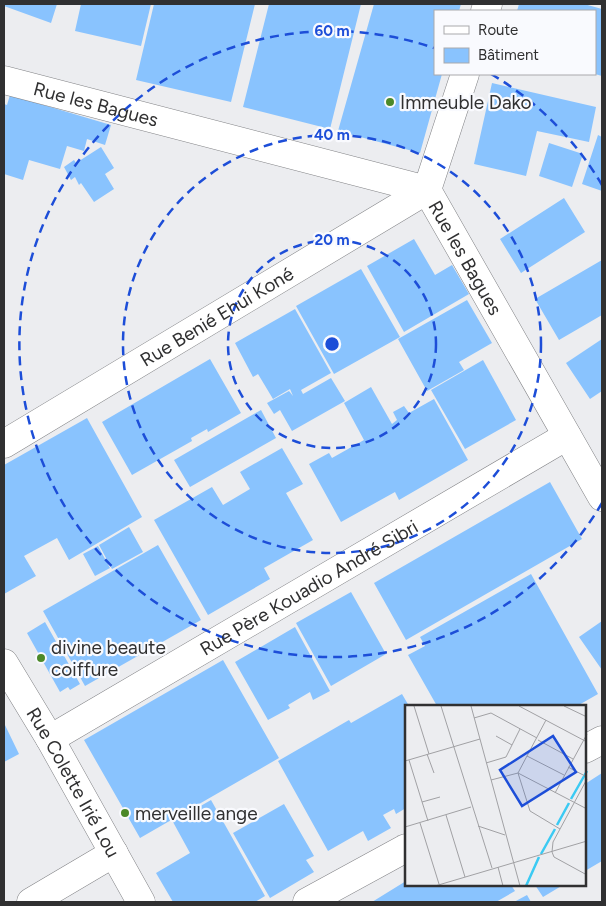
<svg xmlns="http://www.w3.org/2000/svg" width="606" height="906" font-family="Figtree,sans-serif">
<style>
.building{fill:#89c3fe}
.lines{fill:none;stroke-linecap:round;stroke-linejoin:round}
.minor-casing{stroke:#828386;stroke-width:29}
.minor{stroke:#fff;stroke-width:28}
.ring{fill:none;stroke:#1d4ed8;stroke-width:2.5;stroke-dasharray:9 6}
.poi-dot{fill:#4c8929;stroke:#f9fafe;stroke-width:2}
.labels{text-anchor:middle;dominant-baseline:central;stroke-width:4.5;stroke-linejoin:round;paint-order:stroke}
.poi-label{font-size:19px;fill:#303031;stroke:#f9fafe;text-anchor:start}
.street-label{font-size:19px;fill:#303031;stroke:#f9fafe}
.inset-river{fill:none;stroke:#3bcaf3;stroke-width:2.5}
.inset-road{fill:none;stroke:#a1a1a4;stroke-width:1}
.view{fill:#1d4ed8;fill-opacity:0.15;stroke:#1d4ed8;stroke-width:2.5}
.inset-edge{fill:none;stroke:#303031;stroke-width:2.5}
.centre{fill:#1d4ed8;stroke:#f9fafe;stroke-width:2.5}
.ring-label{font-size:15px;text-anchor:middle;font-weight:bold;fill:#1d4ed8;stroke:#f9fafe;stroke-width:4.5;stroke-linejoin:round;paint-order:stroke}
</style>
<rect width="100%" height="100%" fill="#ecedf0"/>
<path class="building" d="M4,4H57L51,23L4,6Z
M81,4H151L141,46L75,31Z
M154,4H255L231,102L136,80Z
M269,4H361L330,129L243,107Z
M374,4H461L459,11H435V74H442L420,153L338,131Z
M519,4H584L602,9V76L595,74V11H517Z
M492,83L596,107L589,142L537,131L526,176L474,164Z
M10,95L111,125L105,145L87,139L84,151L67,146L60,169L29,160L23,180L4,174V104L7,105Z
M598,135L602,137V191L582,184Z
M549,143L583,154L572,187L539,176Z
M101,147L114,168L105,174L114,189L94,202L81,183L79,185L75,177L71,180L64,167L74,160L76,163Z
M564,198L585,232L521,273L500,239Z
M414,239L435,275L452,265L469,294L404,332L367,266Z
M602,260V315L559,340L535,299Z
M361,269L400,337L334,374L296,306Z
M467,300L492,343L459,362L464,370L427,391L398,339Z
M295,309L331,373L301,390L303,394L331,378L345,401L292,431L280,410L274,414L267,403L289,391L293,396L290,389L273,399L258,374L253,377L235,343Z
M602,339V391L590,399L566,363Z
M210,359L241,413L208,432L207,429L191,438L192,441L132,475L102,422Z
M483,360L516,420L465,449L431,390Z
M371,387L392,424L397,420L393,412L404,406L409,413L434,399L468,460L399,500L395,492L341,522L309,464L329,453L332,458L364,440L344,403Z
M261,410L276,438L190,487L174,460Z
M87,418L142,517L69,560L57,538L24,556L36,576L4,594V465Z
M282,448L303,484L286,493L313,540L264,568L270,579L208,615L154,520L212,487L223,505L250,489L240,472Z
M550,482L582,539L406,640L374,583Z
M129,527L143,552L112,569L99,545Z
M158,545L201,620L85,686L43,611Z
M98,546L110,568L95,576L83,554Z
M531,574L598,694L577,706H437L408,655L425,646L420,637Z
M351,592L386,654L331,686L296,623Z
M602,621V670L579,637Z
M45,622L80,684L70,690L68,687L60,692L27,633Z
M295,627L330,691L313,700L310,692L288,705L290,708L268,720L235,662Z
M223,660L279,758L140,838L84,740Z
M402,694L409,706H406V808L396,814L394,809L383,815L391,828L368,841L363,831L328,851L278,761L349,720L351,723Z
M4,723L19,754L4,762Z
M602,773V861L585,871V784Z
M211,800L265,896L255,902H173L156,873L190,853L173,822Z
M284,804L314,856L306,860L314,872L270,898L233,833Z
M406,881V885H511L515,891L496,902H372Z
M535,885H563L543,897Z
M527,895L531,902H514Z"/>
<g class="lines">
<g class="minor-casing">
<g id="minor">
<path d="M485,11L488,4"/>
<path id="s1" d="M4,80L427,190L602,497"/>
<path id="s2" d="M4,444L427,190L465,74"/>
<path id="s3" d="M4,663L50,739L141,902"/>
<path id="s4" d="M50,739L567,436"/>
<path d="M585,749L602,740"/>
<path d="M31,902L114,853"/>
<path d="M307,902L406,848"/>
</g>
</g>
<use href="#minor" class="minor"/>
</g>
<g class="ring">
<circle cx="332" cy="344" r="104"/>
<circle cx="332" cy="344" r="209"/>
<path d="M602 503A313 313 0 1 1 434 48M491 74A313 313 0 0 1 602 185"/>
</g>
<g class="poi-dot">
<circle cx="390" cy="102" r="5"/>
<circle cx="41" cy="658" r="5"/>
<circle cx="125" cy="813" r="5"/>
</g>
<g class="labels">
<g class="poi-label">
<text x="400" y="102">Immeuble Dako</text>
<text x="51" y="647">divine beaute<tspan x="51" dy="22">coiffure</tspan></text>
<text x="135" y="813">merveille ange</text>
</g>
<g class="street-label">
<text stroke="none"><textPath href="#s1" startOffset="95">Rue les Bagues</textPath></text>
<text stroke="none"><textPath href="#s1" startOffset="515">Rue les Bagues</textPath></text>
<text stroke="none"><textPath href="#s2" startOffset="248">Rue Benié Ehui Koné</textPath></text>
<text stroke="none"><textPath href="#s4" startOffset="300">Rue Père Kouadio André Sibri</textPath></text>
<text stroke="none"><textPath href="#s3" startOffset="138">Rue Colette Irié Lou</textPath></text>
</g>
</g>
<g transform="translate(405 705)">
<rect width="181" height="181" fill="#ecedf0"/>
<path class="inset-river" d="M166,94L182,66M152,120L164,98M136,149L150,124M121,181L134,152"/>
<path class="inset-road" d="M9,1L24,49M36,1L87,163M66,1L115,181M114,1L182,37M159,1L182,12M69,13L86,8L132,33M141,15L113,68L125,106L155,124M91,31L107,40M133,35L168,54M22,49L29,68M122,51L159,70M4,55L23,116M0,56L75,34M81,58L101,52L115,24M163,62L182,72M86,75L113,68L182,104M150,88L182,29M17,97L35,92M41,110L60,172M15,118L34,179M73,121L100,130M0,122L66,102M147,147L148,137L182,74M147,147L149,152L182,170M93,162L98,181M30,181L182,136"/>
<path class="view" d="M148,31L171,67L117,101L95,65Z"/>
<rect width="181" height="181" class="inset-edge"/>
</g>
<circle cx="332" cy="344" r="8" class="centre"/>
<g class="ring-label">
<text x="332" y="36">60 m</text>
<text x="332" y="140">40 m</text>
<text x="332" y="245">20 m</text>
</g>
<rect width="606" height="906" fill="none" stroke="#303031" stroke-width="10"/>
<rect x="434" y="10" width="162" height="65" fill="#f9fafe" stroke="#a9a9ac"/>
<rect x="444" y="26" width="25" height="8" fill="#ffffff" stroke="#a9a9ac"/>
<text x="478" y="35" font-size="15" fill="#303031">Route</text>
<rect x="444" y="48" width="25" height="15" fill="#89c3fe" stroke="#a9a9ac"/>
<text x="478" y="60" font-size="15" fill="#303031">Bâtiment</text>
</svg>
